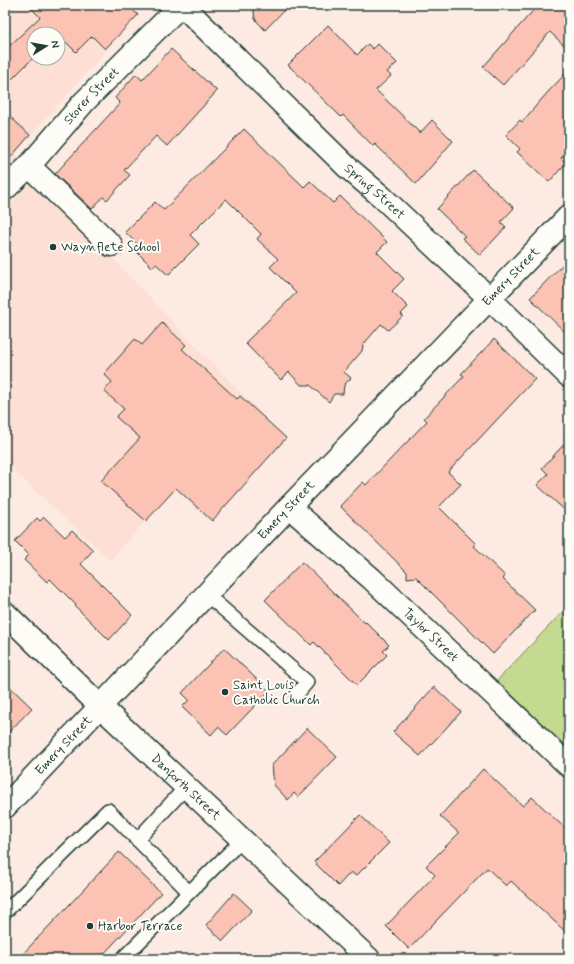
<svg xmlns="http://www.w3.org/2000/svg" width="574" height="964" font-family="Mynerve,sans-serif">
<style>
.built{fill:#fddfd5;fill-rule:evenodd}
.green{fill:#c3da90;stroke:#718c62}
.building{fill:#fcc2b4;stroke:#1f3d34}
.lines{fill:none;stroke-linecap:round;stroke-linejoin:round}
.service-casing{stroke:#1f3d34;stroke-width:16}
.minor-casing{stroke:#1f3d34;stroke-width:25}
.tertiary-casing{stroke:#1f3d34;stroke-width:25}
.service{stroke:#fdfcf7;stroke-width:13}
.minor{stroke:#fdfcf7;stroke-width:22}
.tertiary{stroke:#fdfcf7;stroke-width:22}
.poi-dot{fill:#1f3d34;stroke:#fdfcf7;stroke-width:1.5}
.labels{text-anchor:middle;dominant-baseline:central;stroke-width:4;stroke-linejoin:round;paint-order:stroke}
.street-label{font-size:13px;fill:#1f3d34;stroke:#fdfcf7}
.poi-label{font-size:13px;fill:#1f3d34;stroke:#fdfcf7;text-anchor:start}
</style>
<rect width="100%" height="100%" fill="#fdebe3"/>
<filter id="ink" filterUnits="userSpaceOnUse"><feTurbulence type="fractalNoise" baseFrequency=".025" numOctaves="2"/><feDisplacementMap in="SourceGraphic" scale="8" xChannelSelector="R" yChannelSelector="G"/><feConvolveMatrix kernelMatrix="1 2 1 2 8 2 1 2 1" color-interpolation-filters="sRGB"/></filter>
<g filter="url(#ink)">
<path class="built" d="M5,5H127L138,15L14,154L190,340L286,438L212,521L176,488L146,521L110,560L5,463ZM34,34H58V58H34Z"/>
<path class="green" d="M569,605V766L489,689Z"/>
<path class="building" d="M28,5H128L138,15L105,49L92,36L76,52L58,34H34V57L5,86V50L40,17Z
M253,5H289L265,30L255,19Z
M538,5H569V50L550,32L503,85L483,67Z
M328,25L357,55L368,44L373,49L378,44L397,63L387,72L391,76L376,90L420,133L432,120L453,141L416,184L375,144L373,146L343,115L341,117L288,65Z
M171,49L217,91L167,146L156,136L124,170L130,175L107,200L103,197L92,209L55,174L120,103L115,98L136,74L142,80Z
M569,70V149L561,158L566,163L549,182L517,152L520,149L506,135L520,120L522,122L548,92Z
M5,112L30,135L5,164Z
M244,129L304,187L310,181L333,203L340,196L387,242L377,252L404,279L392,291L408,307L401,314L403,316L388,330L381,324L363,345L362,351L344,372L351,378L344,385L343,394H334L329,402L310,385H301L289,372L281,380L245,343L296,293L270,267L278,259L257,239L261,234L226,199L190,235L199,244L168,275L156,264L152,267L134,249L138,245L125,232L155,202L164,210Z
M473,170L514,208L501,222L506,227L480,255L462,238L465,236L437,209Z
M569,258V336L530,298Z
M162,323L186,345L182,349L237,399L240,396L286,438L212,521L176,488L146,521L101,481L140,438L116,417L124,409L104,391L112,382L104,374L135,339L142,345Z
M494,339L535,379L448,472L461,484L439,507L476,544L474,546L505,576L503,579L535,610L493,654L416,577L407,578V572L340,506L363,482L366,485L427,421L424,418L464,376L461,374Z
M569,439V514L537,485L548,474L542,468Z
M44,517L65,537L72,530L93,550L81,564L132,615L109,640L75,606L76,605L50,579L47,582L24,560L29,555L15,541L37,518L40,521Z
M302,562L365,623L366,622L389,645L383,651L387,655L357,685L314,642L311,645L265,600Z
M224,648L269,691L227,735L218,727L211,735L182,707L189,700L182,693Z
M5,682L32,708L5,736Z
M434,687L461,712L420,756L393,732Z
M307,728L337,757L298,797L294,793L288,800L274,785L272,765Z
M483,769L523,806L532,797L569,832V935L511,881L506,886L487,868L409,949L386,926L435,875L426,866L459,833L440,816Z
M360,815L389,843L356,876L351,872L338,886L314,862Z
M119,852L161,893L99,959H18Z
M234,893L252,910L223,941L206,925Z"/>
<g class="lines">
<g class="service-casing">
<path id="service" d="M206,594L307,682L297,694
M137,840L186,787
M5,912L108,810L189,892
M122,959L242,840"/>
</g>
<g class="minor-casing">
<g id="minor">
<path id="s1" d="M182,5L347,167L382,197L490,299L569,376"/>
<path d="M29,166L111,245"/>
<path id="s2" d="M5,189L29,166L84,102L181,5"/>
<path id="s3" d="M289,507L372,579L569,766"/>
<path id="s4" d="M5,807L289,507L546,240L569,216"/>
</g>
</g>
<g class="tertiary-casing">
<g id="tertiary">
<path id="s5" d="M5,613L100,706L369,959"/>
</g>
</g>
<use href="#service" class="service"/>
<use href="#minor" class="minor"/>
<use href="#tertiary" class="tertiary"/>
</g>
</g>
<g class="poi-dot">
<circle cx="53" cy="247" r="4"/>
<circle cx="225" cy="692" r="4"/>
<circle cx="90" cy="926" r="4"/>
</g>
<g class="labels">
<g class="street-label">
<text stroke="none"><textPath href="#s2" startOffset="127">Storer Street</textPath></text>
<text stroke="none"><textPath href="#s1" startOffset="268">Spring Street</textPath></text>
<text stroke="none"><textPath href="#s4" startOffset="733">Emery Street</textPath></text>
<text stroke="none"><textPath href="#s4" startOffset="409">Emery Street</textPath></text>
<text stroke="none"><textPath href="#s3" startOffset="191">Taylor Street</textPath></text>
<text stroke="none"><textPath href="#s4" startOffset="85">Emery Street</textPath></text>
<text stroke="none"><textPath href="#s5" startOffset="251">Danforth Street</textPath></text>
</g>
<g class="poi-label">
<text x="61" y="247">Waynflete School</text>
<text x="233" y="685">Saint Louis<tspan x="233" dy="15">Catholic Church</tspan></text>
<text x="98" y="926">Harbor Terrace</text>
</g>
</g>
<rect width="574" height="964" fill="none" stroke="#fdfcf7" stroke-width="20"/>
<rect x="10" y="10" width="554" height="944" fill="none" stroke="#1f3d34" stroke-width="1.5" filter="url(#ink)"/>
<g transform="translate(46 46) rotate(79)"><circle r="19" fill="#fdfcf7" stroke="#a4b0a9"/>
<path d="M0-3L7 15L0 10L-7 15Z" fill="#1f3d34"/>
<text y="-6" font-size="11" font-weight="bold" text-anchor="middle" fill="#1f3d34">N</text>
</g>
</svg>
